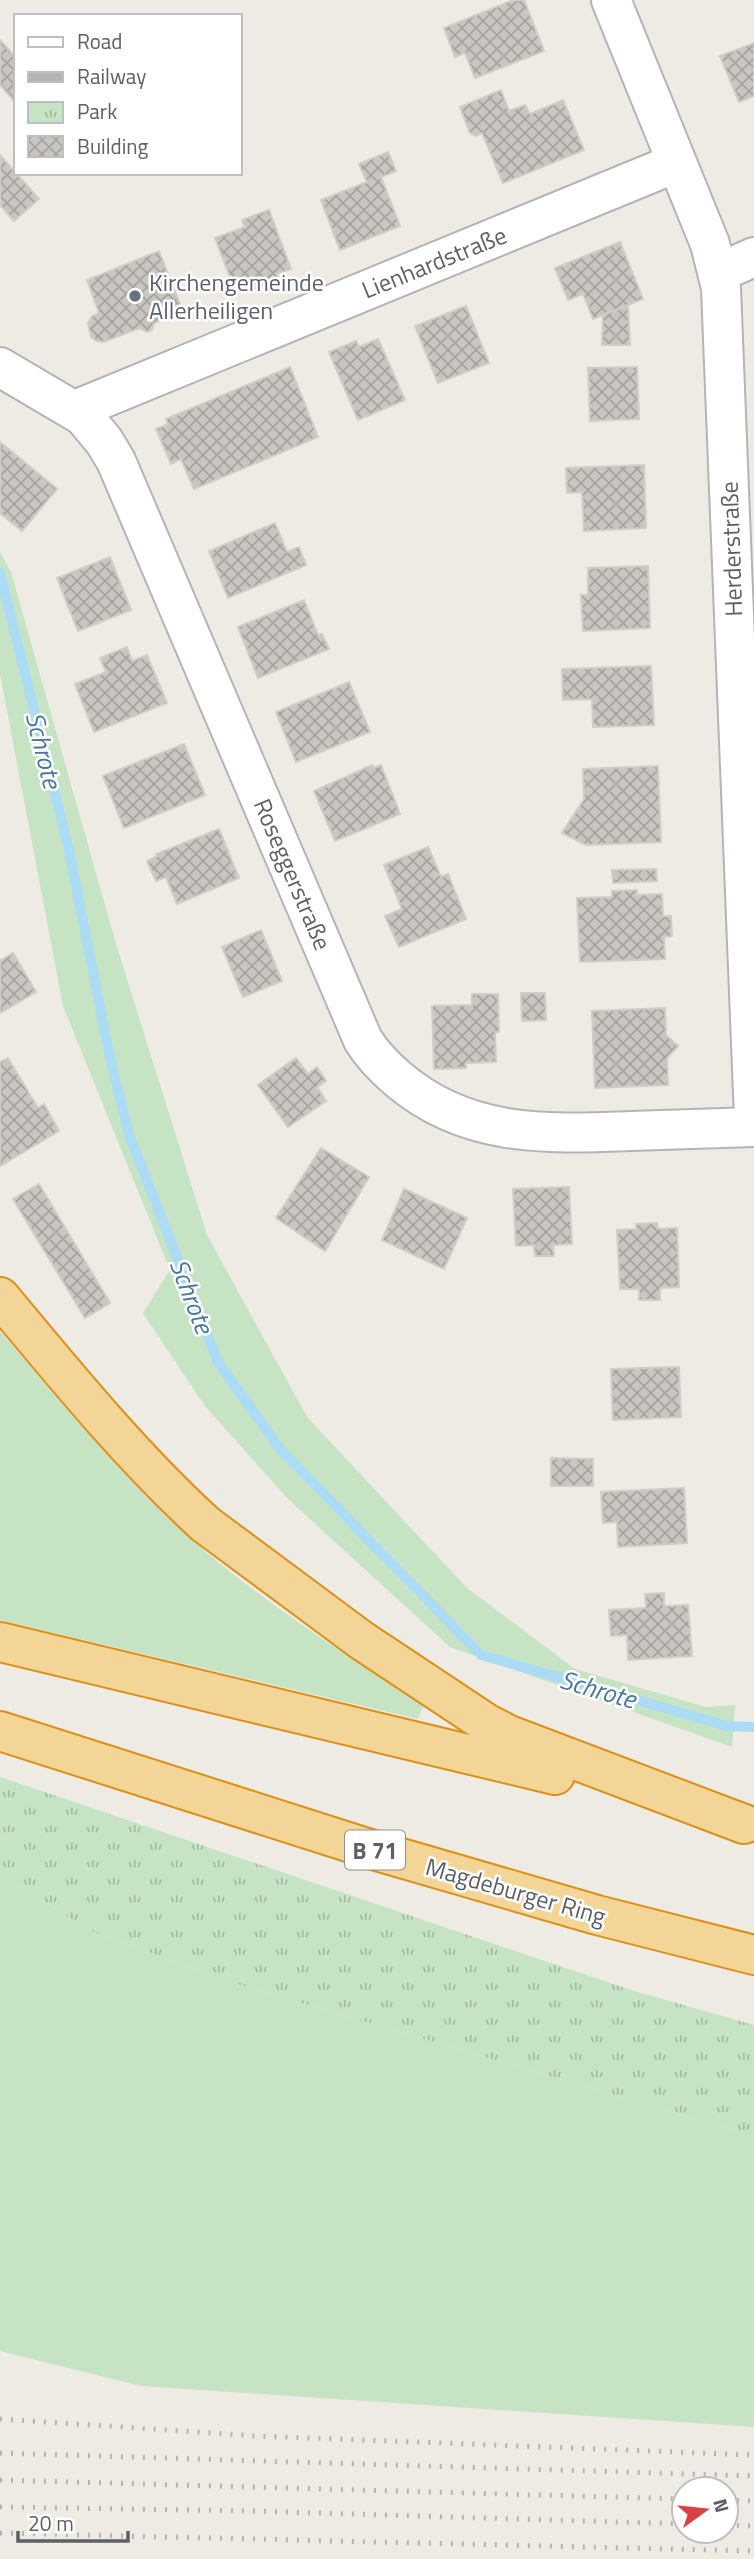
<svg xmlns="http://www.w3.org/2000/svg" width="754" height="2559" font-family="'Titillium Web',sans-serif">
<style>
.green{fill:#c6e3c4}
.park{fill:url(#park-tufts)}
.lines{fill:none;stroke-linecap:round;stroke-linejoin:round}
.stream{stroke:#acdbf6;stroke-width:10}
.building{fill:url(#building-cross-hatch);stroke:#d2ccc4;stroke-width:2}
.minor-casing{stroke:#b2b5b8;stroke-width:42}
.highway-casing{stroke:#dc9017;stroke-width:42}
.minor{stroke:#fff;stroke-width:38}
.highway{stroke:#f2d597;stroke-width:38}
.rail{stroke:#b3b4b4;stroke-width:5;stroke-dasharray:2 9;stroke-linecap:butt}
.worship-dot{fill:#6b7280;stroke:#fff;stroke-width:2.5}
.labels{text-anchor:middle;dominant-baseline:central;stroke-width:5;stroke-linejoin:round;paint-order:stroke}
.shield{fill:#fff;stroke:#8e9092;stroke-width:2}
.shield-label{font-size:23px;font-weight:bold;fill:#5d6064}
.street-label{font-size:24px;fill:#5d6064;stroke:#fff}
.worship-label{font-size:24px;fill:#5b616d;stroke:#fff;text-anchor:start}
.water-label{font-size:26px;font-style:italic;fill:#47789f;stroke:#fff}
</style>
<defs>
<pattern id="park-tufts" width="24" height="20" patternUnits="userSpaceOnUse" patternTransform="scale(1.75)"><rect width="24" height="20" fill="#c6e3c4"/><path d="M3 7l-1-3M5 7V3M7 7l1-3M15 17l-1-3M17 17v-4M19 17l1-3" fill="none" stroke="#a4bba3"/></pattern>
<pattern id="building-cross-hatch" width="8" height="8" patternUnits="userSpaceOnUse" patternTransform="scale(1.75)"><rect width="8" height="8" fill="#c9c6c2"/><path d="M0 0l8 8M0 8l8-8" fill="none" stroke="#a6a4a1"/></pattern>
</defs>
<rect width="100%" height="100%" fill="#eeebe5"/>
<path class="green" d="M0,552L11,572L116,944L207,1235L307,1417L467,1588L575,1669L706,1707L735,1705L732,1747L450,1647L288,1499L205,1406L143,1313L170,1270L63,1006L0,674Z
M0,1331C54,1394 107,1459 167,1517C244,1591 335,1647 423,1706L418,1719L0,1620Z
M0,1874L91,1931L230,1982L754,2136V2427L141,2386L0,2351Z"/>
<path class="park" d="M0,1777L634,1991L754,2025V2136L230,1982L91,1931L0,1874Z"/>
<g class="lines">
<path class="stream" d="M0,573L69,850L110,1058L130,1137L218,1362L281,1450L481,1655L727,1726L754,1727"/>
</g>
<path class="building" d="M513,0H524L544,51L475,78L465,53L455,57L444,28Z
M0,40L16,58V103L0,85Z
M754,43V96L739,102L720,56Z
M501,90L509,111L525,105L530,114L563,100L584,150L503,183L482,133L476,136L470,133L460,107Z
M388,152L396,171L381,177L400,226L340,250L321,200L367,182L359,164Z
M0,155L39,199L14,221L0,205Z
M269,210L291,269L277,274L279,280L253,290L251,284L235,290L215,238L245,227L242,220Z
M620,242L643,299L593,319L583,294L568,300L555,268Z
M159,251L183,312L154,323L152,330L147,332L140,328L103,342L97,341L91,337L88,323L92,316L99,313L87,280Z
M628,305L630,345H602L603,315Z
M466,306L489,363L438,383L415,326Z
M378,339L405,400L358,420L329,352L356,341L359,347Z
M290,367L318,437L194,489L181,459L171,464L156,429L168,424L166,419Z
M637,367L639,419L590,421L588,368Z
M0,442L57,489L22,531L0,513Z
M644,465L646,528L584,531L582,492L567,493L566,468Z
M275,523L287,552L299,547L306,565L228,598L209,551Z
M110,557L131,610L78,631L57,578Z
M648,566L650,628L583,631L581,595H588V568Z
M304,600L318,635L322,634L329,649L258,678L238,627Z
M127,647L132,661L147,655L167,703L94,732L75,684L106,672L100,658Z
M651,666L654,725L593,727L592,699L563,700L562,669Z
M349,682L370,732L296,762L276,712Z
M184,744L205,795L124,828L103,776Z
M372,765L373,768L381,765L400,814L335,841L314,791Z
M658,766L661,842L586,845L562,833L584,799L583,769Z
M219,829L239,878L177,904L166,877L156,881L147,861L158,856L156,854Z
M428,847L441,877L448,874L466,919L399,947L385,916L402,909L384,865Z
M656,869L657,881L613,883L612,870Z
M637,890V895L662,894L663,916H671L672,936L664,937L665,959L580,962L577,898L612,897V891Z
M261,930L282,981L243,997L222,947Z
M13,953L36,992L0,1013V961Z
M521,993H545L546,1020L522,1021Z
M472,994H498L499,1032H495L496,1062L466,1063V1068L434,1069L432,1006L472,1005Z
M665,1008L666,1035L678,1046L667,1058L668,1085L595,1088L592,1011Z
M8,1058L38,1108L44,1104L59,1131L0,1166V1062Z
M296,1058L308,1074L317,1067L326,1081L317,1087L326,1101L288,1127L258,1085Z
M321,1148L369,1177L325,1251L276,1218Z
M39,1184L110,1303L85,1318L13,1199Z
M569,1187L572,1244L553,1245L554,1256H535L534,1245L516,1246L513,1189Z
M404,1189L467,1218L444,1269L382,1240Z
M657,1223L658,1229L677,1228L679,1287L660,1288V1300H639V1289H620L617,1230L636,1229V1224Z
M679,1367L681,1417L613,1420L611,1369Z
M551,1458L593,1459V1486H551Z
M684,1488L687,1543L618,1547L617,1522L603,1523L601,1492Z
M664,1593V1606L688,1605L692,1656L628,1660L627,1635L611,1636L609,1610L646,1608L645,1594Z"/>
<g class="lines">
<g class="minor-casing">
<path id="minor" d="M611,0L710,244L721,288L754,1119
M718,273L754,257
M0,367L83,416L104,441L116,461L363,1040C373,1056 384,1067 398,1079C467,1138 547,1134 631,1131C672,1130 713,1128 754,1127
M75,410L676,163"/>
</g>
<g class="highway-casing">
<path id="highway" d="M0,1297C65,1375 130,1455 205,1524L361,1640L486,1723L509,1735L744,1824
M0,1642L555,1775
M0,1731L370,1849L597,1915L754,1955"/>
</g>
<use href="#minor" class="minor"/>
<use href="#highway" class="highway"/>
<path class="rail" d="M0,2419L258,2436L754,2455
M0,2453L754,2476
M0,2480L684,2499
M726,2500L754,2501
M0,2507L252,2511L684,2524
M726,2525L754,2526
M0,2533L754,2551"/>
</g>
<circle class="worship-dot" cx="135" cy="296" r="7"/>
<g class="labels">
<rect class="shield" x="345" y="1830.5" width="60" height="39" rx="5"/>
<g class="shield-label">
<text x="375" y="1850">B 71</text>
</g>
<g class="street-label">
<text transform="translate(434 262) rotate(-22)">Lienhardstraße</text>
<text transform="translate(731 549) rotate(-92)">Herderstraße</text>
<text transform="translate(293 874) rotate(67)">Roseggerstraße</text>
<text transform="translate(516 1891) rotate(16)">Magdeburger Ring</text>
</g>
<g class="worship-label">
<text x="149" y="282">Kirchengemeinde<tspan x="149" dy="28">Allerheiligen</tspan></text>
</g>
<g class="water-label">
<text transform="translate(44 750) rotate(76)">Schrote</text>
<text transform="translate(192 1296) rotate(69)">Schrote</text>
<text transform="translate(598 1689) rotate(16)">Schrote</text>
</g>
</g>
<rect x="14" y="14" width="228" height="161" fill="#ffffff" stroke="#bebfc1" stroke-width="2"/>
<rect x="28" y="37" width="35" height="10" fill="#ffffff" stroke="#bebfc1" stroke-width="2"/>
<text x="77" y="49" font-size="21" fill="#5d6064">Road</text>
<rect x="28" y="72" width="35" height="10" fill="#b3b4b4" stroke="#bebfc1" stroke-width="2"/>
<text x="77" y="84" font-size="21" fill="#5d6064">Railway</text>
<rect x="28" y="102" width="35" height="21" fill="url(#park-tufts)" stroke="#bebfc1" stroke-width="2"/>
<text x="77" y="119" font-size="21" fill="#5d6064">Park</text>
<rect x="28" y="136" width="35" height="21" fill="url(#building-cross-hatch)" stroke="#bebfc1" stroke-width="2"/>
<text x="77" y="154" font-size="21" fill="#5d6064">Building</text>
<g transform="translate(705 2510) rotate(75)"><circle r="33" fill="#ffffff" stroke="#bebfc1" stroke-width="2"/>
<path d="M0-5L12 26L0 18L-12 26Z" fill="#d84241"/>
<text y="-10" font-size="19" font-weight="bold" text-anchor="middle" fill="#5d6064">N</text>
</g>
<path d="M18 2531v10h110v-10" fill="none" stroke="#5d6064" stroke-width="3.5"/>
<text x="28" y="2531" font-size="21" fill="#5d6064" stroke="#ffffff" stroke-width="5" paint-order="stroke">20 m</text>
</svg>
